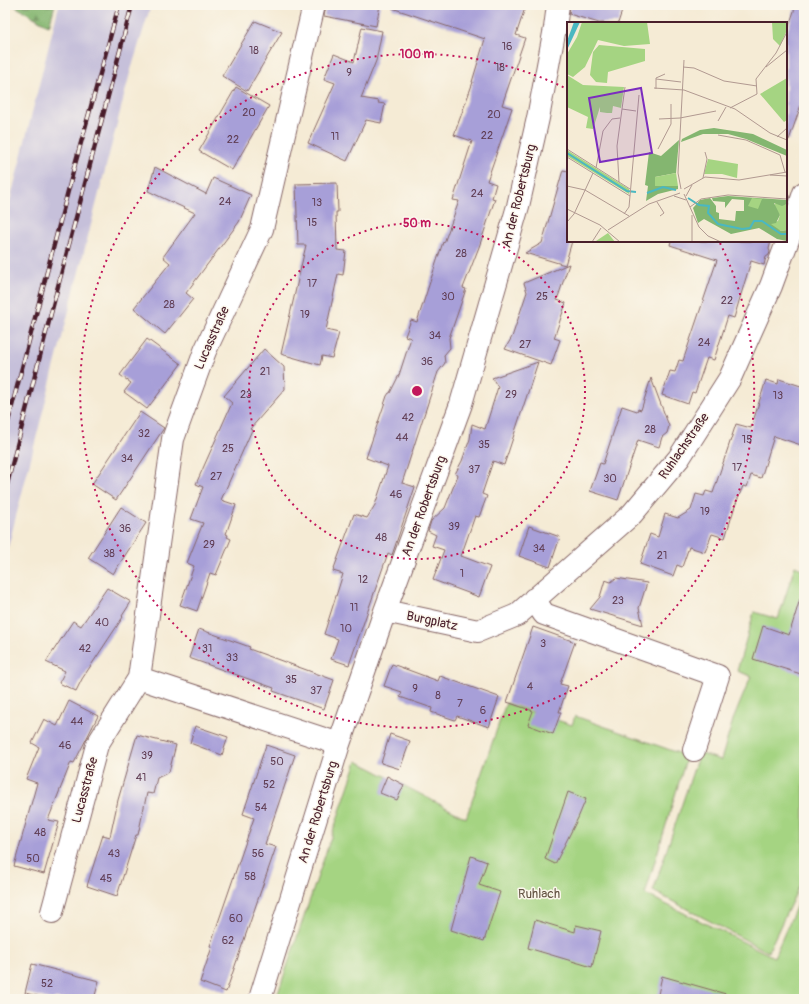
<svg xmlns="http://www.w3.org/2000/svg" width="809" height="1004" font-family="Pangolin,sans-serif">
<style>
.railway{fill:#c6c0da}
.forest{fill:url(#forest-firs);stroke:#676a4e}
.garden{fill:#a5d482;stroke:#787a56}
.building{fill:#a79fd8}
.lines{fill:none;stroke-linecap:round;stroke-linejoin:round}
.minor-casing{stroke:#866666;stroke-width:24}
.minor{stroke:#fff;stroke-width:22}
.rail-casing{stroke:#4a1f2b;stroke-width:4.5}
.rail{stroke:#fbf7ec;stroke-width:3;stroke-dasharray:9;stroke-linecap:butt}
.ring{fill:none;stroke:#c2185b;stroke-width:2;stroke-dasharray:2 4}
.labels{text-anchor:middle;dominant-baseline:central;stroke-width:3;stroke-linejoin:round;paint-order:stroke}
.number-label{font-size:11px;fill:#613f56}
.street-label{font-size:13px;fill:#4a1f2b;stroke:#fbf7ec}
.park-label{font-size:13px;fill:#655545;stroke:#fbf7ec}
.inset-river{fill:none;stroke:#4ab8c1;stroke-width:2}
.inset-road{fill:none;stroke:#b19991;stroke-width:1}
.view{fill:#7b2cbf;fill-opacity:0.15;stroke:#7b2cbf;stroke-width:2}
.inset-edge{fill:none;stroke:#4a1f2b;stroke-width:2}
.centre{fill:#c2185b;stroke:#fbf7ec;stroke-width:2}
.ring-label{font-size:12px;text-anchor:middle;font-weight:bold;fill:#c2185b;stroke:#fbf7ec;stroke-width:3;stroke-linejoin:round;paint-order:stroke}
</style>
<defs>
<pattern id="forest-firs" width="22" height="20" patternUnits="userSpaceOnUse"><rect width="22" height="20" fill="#84b670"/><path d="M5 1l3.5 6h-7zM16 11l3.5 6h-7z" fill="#6e935c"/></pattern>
</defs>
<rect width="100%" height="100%" fill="#fbf7ec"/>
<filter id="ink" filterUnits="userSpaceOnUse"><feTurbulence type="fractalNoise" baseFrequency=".025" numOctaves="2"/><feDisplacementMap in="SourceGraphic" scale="8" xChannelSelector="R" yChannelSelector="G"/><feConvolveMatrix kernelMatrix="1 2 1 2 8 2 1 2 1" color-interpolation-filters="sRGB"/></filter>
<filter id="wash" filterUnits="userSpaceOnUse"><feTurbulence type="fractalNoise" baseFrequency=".012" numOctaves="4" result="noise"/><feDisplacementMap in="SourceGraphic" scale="16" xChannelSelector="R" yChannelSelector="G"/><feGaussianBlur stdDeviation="0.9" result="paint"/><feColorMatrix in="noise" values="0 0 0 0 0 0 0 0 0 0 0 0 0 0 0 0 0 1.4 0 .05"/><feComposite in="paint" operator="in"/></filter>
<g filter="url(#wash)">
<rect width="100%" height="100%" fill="#f5ebd5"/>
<path class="railway" d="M59,5H151L130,73L5,559V221Z"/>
<path class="forest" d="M13,5H55L49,26Z"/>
<path class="garden" d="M795,566L804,570V876L768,952L653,891L699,753L721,760L733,720L751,676L737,671L754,612L778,619Z
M506,703L572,725L575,716L687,756L645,894L774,957L804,889V999H276L357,761L466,818Z"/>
<g id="blocks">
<path class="building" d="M326,5H380L376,26L324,16Z
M393,5H526L516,35L525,38L502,105L512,108L487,181L496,184L492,198L495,199L479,247L463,288L466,289L449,338L450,348L444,355L445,363L438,372L436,378L402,483L415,487L392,555L388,553L349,665L331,659L338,639L324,634L343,574L333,571L354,514L367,518L375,505L388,466L366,458L387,396L389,393H390L399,375L411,338L405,336L411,320L417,322L443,242L444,243L459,201L453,200L472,141L454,135L473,82H472L485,39L392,8Z
M570,5H624L618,23H599L569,14Z
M796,5H804V96L789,140L786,139V35Z
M255,21L282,32L247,91L222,76Z
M362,27L382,31L376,61L361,98L379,101L378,103L385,104L381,123L366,120L347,161L308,143L335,83L324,79L334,54L354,62Z
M236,87L269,106L232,170L199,151Z
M155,167L206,194L213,178L251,195L239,222L186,293L193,299L165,334L134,308L170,263L163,257L195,213L148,191Z
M563,170L568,171V241H572L565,265L525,253L542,243Z
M337,183L338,212H336L337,250L346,251L343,275L338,274L326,330L339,333L332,358L322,356L320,365L281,354L306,245H298L296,184Z
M671,241H771L769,249L770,252L769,255L766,257L764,265L751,261L734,318L728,316L714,360L707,358L695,393L692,392L688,404L662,395L670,371L675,372L679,360L683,361L717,260L670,245Z
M569,264L557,300L566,303L554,338L560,340L551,365L505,349L512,337L527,292L524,283Z
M147,339L181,364L147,409L124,392L131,383L120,375Z
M264,349L284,367L285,389L250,429L252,430L221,500L236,505L226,534L228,535L227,537L231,539L216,575L210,573L197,611L180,605L194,566L187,563L203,523L191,519L203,487L196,484L232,403L224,396Z
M538,362L504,465L493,461L482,494L487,496L479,517L475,516L461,556L490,567L479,597L433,580L444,550L432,546L436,535L428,531L431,521L445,508L458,475L455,474L462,461L470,439L472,424L485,429L498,387L492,378Z
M651,378L669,426L667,433L662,437L659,447L638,440L618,500L590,491L600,463L603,464L622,406L637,411L638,409L641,410Z
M779,379L804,387V446L774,436L761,478L751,475L747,487L743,486L735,506L725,538L712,534L705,552L689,547L682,567L677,565L673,576L640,564L650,534L658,537L665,514L678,518L691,510L696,494L704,496L706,491L713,493L736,424L751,428L766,380L778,384Z
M140,412L164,428L116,500L92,484Z
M121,507L146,523L113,574L88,558Z
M529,526L560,537L550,567L519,556Z
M616,578L647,583L639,608L643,625L590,609L600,597L605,580L611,582Z
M107,588L131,602L122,616L123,617L82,679L76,691L59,683L65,671L46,662L73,621L81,626Z
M800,599H804V675L753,659L763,626L789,635Z
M533,627L575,642L560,684L568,686L559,712H561L553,734L528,725L533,711L507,702Z
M199,629L250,647L249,649L334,680L324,709L273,691L274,688L189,658Z
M392,664L438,681L440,676L499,697L489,727L457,716L455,720L431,712L432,708L400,697L402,692L384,686Z
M69,701L98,716L74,763L71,762L48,820L59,822L44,874L14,866L37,783L26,779L39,747L32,743L44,719L57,726Z
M195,726L228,737L222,755L190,743Z
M390,734L410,741L400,769L381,763Z
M137,735L176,745L169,772L157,778L153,794L147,793L138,835H136L117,896L87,886L103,835L110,837L118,800Z
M266,745L295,755L265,844L276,847L226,992L200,982L212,947L210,946L254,818L243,814Z
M387,776L404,785L397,800L380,793Z
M568,792L586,799L578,818L555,864L545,859Z
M471,856L487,862L479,885L500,892L484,941L451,930Z
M535,920L575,932L576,925L601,931L592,967L528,948Z
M32,964L99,981L94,999H49L25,993Z
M662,976L726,994L725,999H657Z"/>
</g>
</g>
<g filter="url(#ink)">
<use href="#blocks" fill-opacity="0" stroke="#866666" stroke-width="1"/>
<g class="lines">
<g class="minor-casing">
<path id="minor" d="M534,599L544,614L718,676L694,750
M385,611L478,631L517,615L632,514L679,458L730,378L771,286L796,218L804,193
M139,678L339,744
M52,912L97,745L139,678L173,439L205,351L262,229L314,5
M260,999L339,744L385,611L461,404L518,206L538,118L555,28L558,5"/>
</g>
<use href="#minor" class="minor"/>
<g class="rail-casing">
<path id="rail" d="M5,433L74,168L119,5
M5,492L57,290L132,5"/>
</g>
<use href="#rail" class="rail"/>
</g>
</g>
<g class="ring">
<circle cx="417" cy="391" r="168"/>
<path d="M720 243A337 337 0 1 1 567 89"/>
</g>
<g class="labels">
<g class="number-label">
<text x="507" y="46">16</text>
<text x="254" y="50">18</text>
<text x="500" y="67">18</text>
<text x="349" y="72">9</text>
<text x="249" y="112">20</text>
<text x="494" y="114">20</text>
<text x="487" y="135">22</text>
<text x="335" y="136">11</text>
<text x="233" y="139">22</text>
<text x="477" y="193">24</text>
<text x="225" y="201">24</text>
<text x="317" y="202">13</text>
<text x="312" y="222">15</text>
<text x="461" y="253">28</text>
<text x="312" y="283">17</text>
<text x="448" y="296">30</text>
<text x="542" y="296">25</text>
<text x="727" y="300">22</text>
<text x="169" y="304">28</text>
<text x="305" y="314">19</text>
<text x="435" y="335">34</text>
<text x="704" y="342">24</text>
<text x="525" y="344">27</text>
<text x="427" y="361">36</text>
<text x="265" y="371">21</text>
<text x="246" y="394">23</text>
<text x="511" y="394">29</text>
<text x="778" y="395">13</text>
<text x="408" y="417">42</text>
<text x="650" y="429">28</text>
<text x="144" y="433">32</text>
<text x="402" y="437">44</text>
<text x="747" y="439">15</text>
<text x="484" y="444">35</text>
<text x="228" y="448">25</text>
<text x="127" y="458">34</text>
<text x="737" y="467">17</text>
<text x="474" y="469">37</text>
<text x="216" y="476">27</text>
<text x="610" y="478">30</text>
<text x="396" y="494">46</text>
<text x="705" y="511">19</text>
<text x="454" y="526">39</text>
<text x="125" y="528">36</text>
<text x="381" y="537">48</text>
<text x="209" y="544">29</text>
<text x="539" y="548">34</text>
<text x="109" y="553">38</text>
<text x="662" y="555">21</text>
<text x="462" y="573">1</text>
<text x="363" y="579">12</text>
<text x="618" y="600">23</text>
<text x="354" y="607">11</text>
<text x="102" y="622">40</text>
<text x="346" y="628">10</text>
<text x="543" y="643">3</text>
<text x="85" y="648">42</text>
<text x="207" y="648">31</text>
<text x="232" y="657">33</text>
<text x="291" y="679">35</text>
<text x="530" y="686">4</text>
<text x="415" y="688">9</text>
<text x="316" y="690">37</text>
<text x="438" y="695">8</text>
<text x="460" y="703">7</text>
<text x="483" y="710">6</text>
<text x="77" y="721">44</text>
<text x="65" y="745">46</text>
<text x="147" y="755">39</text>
<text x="277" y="761">50</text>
<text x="141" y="777">41</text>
<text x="269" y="784">52</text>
<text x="261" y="807">54</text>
<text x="40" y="832">48</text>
<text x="114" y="853">43</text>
<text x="258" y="853">56</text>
<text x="33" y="858">50</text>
<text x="250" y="876">58</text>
<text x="106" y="878">45</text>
<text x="236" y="918">60</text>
<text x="228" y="940">62</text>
<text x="47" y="983">52</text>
</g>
<g class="street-label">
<text transform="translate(519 196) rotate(-76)">An der Robertsburg</text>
<text transform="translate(212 338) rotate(-66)">Lucasstraße</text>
<text transform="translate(684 446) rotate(-55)">Ruhlachstraße</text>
<text transform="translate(424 506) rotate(-70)">An der Robertsburg</text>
<text transform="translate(432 621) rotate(12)">Burgplatz</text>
<text transform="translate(85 790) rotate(-75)">Lucasstraße</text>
<text transform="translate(318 812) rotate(-73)">An der Robertsburg</text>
</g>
<g class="park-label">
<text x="539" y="894">Ruhlach</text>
</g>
</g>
<g transform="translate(567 22)">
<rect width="220" height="220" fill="#f5ebd5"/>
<path d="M15,0H80L83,22L57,24L31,18L18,45L6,55L0,52V32L10,15ZM205,0H220V8L213,24L206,17ZM220,56V98L217,100L193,72ZM0,128L62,167V172L0,134ZM209,180L216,183L220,182V208L214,209L204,204V201L211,199L213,193L207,185ZM41,211L48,220L29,219Z" fill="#a5d482"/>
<path d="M147,106L186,112L220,128V134L179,117L161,112H136L114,120L115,117L133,108ZM112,118L109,151L88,155V164H111V167L91,172L79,179L81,164L78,163L82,130L94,134ZM161,174L220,178V182L215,184L207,181L213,193L209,201L204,202L214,209L220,208V219L210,217L192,206L164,212L137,197L131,201L126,186L133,178L143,176L149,184V190L152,191V197L168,199L169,189H177V178L165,177L158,186V180L146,179L145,176Z" fill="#84b670"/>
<path d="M141,137L171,142L170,156L155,152H137Z" fill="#a5d482"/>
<path d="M32,23L78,27V39L41,50L40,61L29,60L23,53L26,30ZM0,53L16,63L57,65L54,86L46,84L45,91H40L33,90V85L26,107L19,106L21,95L0,85ZM109,151L111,164H88V155ZM185,176L195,177L191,187L181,184Z" fill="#a5d482"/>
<path d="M7,0H13L0,28V19Z" fill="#4ab8c1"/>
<path class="inset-river" d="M0,131L60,169L69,170M80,171L96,165L109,168M121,176L132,183L142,184L141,191L151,202L175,207L183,206L187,199H195L214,212H220"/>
<path class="inset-road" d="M116,45L127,46L157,59L190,64M199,45L220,28M89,57L114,60M87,66L117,68L168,87L203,111L220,118M89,67V56L98,52M163,86L190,72L189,57L209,31L220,10M55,87L69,89M92,97L113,96L149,89M151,99L159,85M151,113L179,118L213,133L218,150M210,115L220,106M0,127L63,167M91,127L104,102V82M0,135L63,174M29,146L36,109L45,97L53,96M203,153L220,154M136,156L140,137L138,130M52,160L50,124L58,65M0,164L18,168L62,194M114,167L111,151L117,38M117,167L138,155L172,158L220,150M117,172L132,205L141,214L154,220M107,174L119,178M119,174L125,163M90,180L97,191L93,194M123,185L134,177L161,173L220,177M0,187L33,203L53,220M57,192L62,185L72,73M125,193V220M0,200L7,192L26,151M41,208L82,182L113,171M25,220L34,206"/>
<path class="view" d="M74,66L85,131L33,140L22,76Z"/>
<rect width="220" height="220" class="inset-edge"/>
</g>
<circle cx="417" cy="391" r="6" class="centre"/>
<g class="ring-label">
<text x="417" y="58">100 m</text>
<text x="417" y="227">50 m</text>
</g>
<rect width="809" height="1004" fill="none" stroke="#fbf7ec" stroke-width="20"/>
</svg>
